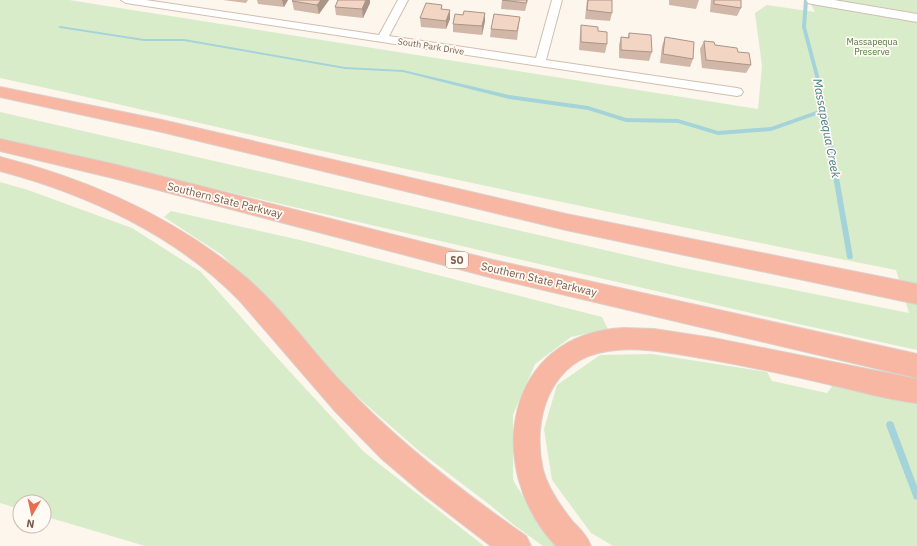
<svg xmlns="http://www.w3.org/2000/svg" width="917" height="546" font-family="'IBM Plex Sans',sans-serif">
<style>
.green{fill:#d8ecc9}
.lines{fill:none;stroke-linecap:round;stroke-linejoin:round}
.stream{fill:#a5d3da;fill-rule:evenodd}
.minor-casing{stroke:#d1beb0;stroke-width:2}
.tertiary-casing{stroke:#d1beb0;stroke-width:2}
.motorway-casing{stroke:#dad1cd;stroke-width:2}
.minor{fill:#fff;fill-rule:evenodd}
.tertiary{fill:#fff;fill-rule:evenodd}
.motorway{fill:#f7b7a3;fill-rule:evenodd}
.wall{fill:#d1b7a8}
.shaded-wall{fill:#aa9588}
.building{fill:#f3d5c3;stroke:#aa9588}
.labels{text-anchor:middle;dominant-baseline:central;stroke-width:3.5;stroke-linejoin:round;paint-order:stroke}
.far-park-label{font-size:9px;fill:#537a41;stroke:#fffaf3}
.far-street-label{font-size:9px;fill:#7a5c4d;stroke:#fffaf3}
.shield{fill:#fffaf3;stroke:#a28b7f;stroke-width:1}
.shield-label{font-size:10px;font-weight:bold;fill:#7a5c4d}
.street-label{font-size:11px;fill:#7a5c4d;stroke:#fffaf3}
.water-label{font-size:12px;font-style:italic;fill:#437c86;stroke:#fffaf3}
</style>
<rect width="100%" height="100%" fill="#fdf6ec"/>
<path class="green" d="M0,0H69L758,109L762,66L755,13L767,5L815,12L809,0H917V350L794,323L0,139V112L679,267L909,313L896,270C718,235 541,198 364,160C242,134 122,104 0,78Z
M0,182L28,190L132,228L201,272L281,362L364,452L484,546H145L44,516V502H20V509L0,503Z
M171,211L300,240L602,317L608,329L571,337L535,364L513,415V480L538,521L557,546H543L514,525L490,505L419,451L336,378L276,309L222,255L164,217Z
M652,354L767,372L772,381L827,393L833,385L917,402V546H613L591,533L552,480L544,429L557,385L600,355Z"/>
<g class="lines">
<path class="stream" d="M804,0H808L806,27L823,91L827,110L853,257L852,259H848L847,257L822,113L771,131L718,135L678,123L626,122L588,110L509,99L403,72L345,69L184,41H144L60,28L58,27L60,26L144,39H184L345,67L403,70L509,95L588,106L626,118L678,119L718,131L771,127L822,109L819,91L802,27Z
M890,421L893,422L917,486V500L914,499L913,496L886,425L887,422Z"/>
<g class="minor-casing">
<path id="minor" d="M121,0H146L379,35L398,0H408L389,36L536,58L552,0H562L546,60L737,88L741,89L743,92L741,95L737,96L126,3Z"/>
</g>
<g class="tertiary-casing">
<path id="tertiary" d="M806,0H834L917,14V22L812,4L808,3Z"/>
</g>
<g class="motorway-casing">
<path id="motorway" d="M0,87L162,120L566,214L917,284V304L566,230L162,132L0,97Z
M0,139L113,164L493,260L917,354V378L493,278L113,178L0,151Z
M0,157C87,179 167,214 237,270C277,301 308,347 343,384C398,442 461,491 526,536L531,546H491L422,493L382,459L335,411L240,301C176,235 87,194 0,171Z
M624,328L654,329L713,338L917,379V403C891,400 866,393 840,387C794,376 748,366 701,358C671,353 638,346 608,351C550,359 531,419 543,470C548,489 561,507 573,522C581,530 587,536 591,546H556C483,469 504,333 624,328Z"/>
</g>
<use href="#minor" class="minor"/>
<use href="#tertiary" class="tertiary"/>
<use href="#motorway" class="motorway"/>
</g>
<path class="wall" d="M223,0H248L246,3Z
M257,0H288L284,7L258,4Z
M329,0L319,14L294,10L292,1Z
M338,0H370V3L363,18L336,15L335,7Z
M501,0H528L525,11L501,9L502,0Z
M587,0H612V13L610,21L585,19Z
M669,0H699L696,9L669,5Z
M711,0H741V8L737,16L710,12Z
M442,5V10L450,19L446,29L421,27L420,18Z
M520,17L517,40L490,37L491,29Z
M485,21L482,35L453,32V24Z
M581,25L598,31L607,44L605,53L579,50L580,34Z
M629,33L652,52L649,61L619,58V45L621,37H628Z
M665,37L693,59L690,67L660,63L662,46Z
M704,41L715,45L738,52L751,65L746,73L702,68L700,49Z"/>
<path class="shaded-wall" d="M282,0H288L284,7Z
M321,0H329L319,14L317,5Z
M366,0H370V3L363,18L362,9Z
M450,10V19L446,29V21Z
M485,13V21L482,35V26Z"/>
<path class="building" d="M293,0H321L317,5L292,1Z
M338,0H366L362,9L335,7Z
M502,0H527L526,3Z
M588,0H612V13L587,10Z
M714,0H741V8L714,4Z
M426,3L442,5L441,9L450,10L446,21L420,18Z
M464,11L485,13L482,26L453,24L455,14L463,15Z
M494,14L520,17L517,31L491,29Z
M581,25L598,27V31L607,32V44L581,42Z
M629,33L651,35L652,52L621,50V37L629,38Z
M665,37L694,42L693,59L663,54Z
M704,41L714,42L715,45L737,48L738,52L749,53L751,65L706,60Z"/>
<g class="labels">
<g class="far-park-label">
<text x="872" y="41">Massapequa<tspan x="872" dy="10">Preserve</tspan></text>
</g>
<g class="far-street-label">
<text transform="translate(431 46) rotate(9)">South Park Drive</text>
</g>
<rect class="shield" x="446" y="252" width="22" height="16" rx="3"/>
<g class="shield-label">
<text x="457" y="260">SO</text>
</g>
<g class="street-label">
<text transform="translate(225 200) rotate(14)">Southern State Parkway</text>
<text transform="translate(539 279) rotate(13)">Southern State Parkway</text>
</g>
<g class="water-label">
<text transform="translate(827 128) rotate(79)">Massapequa Creek</text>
</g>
</g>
<g transform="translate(32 514) rotate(189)"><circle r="19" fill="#fffaf3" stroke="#cabbb1"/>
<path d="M0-3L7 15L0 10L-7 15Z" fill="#e76f51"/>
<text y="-6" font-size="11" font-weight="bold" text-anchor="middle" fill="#7a5c4d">N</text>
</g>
</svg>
